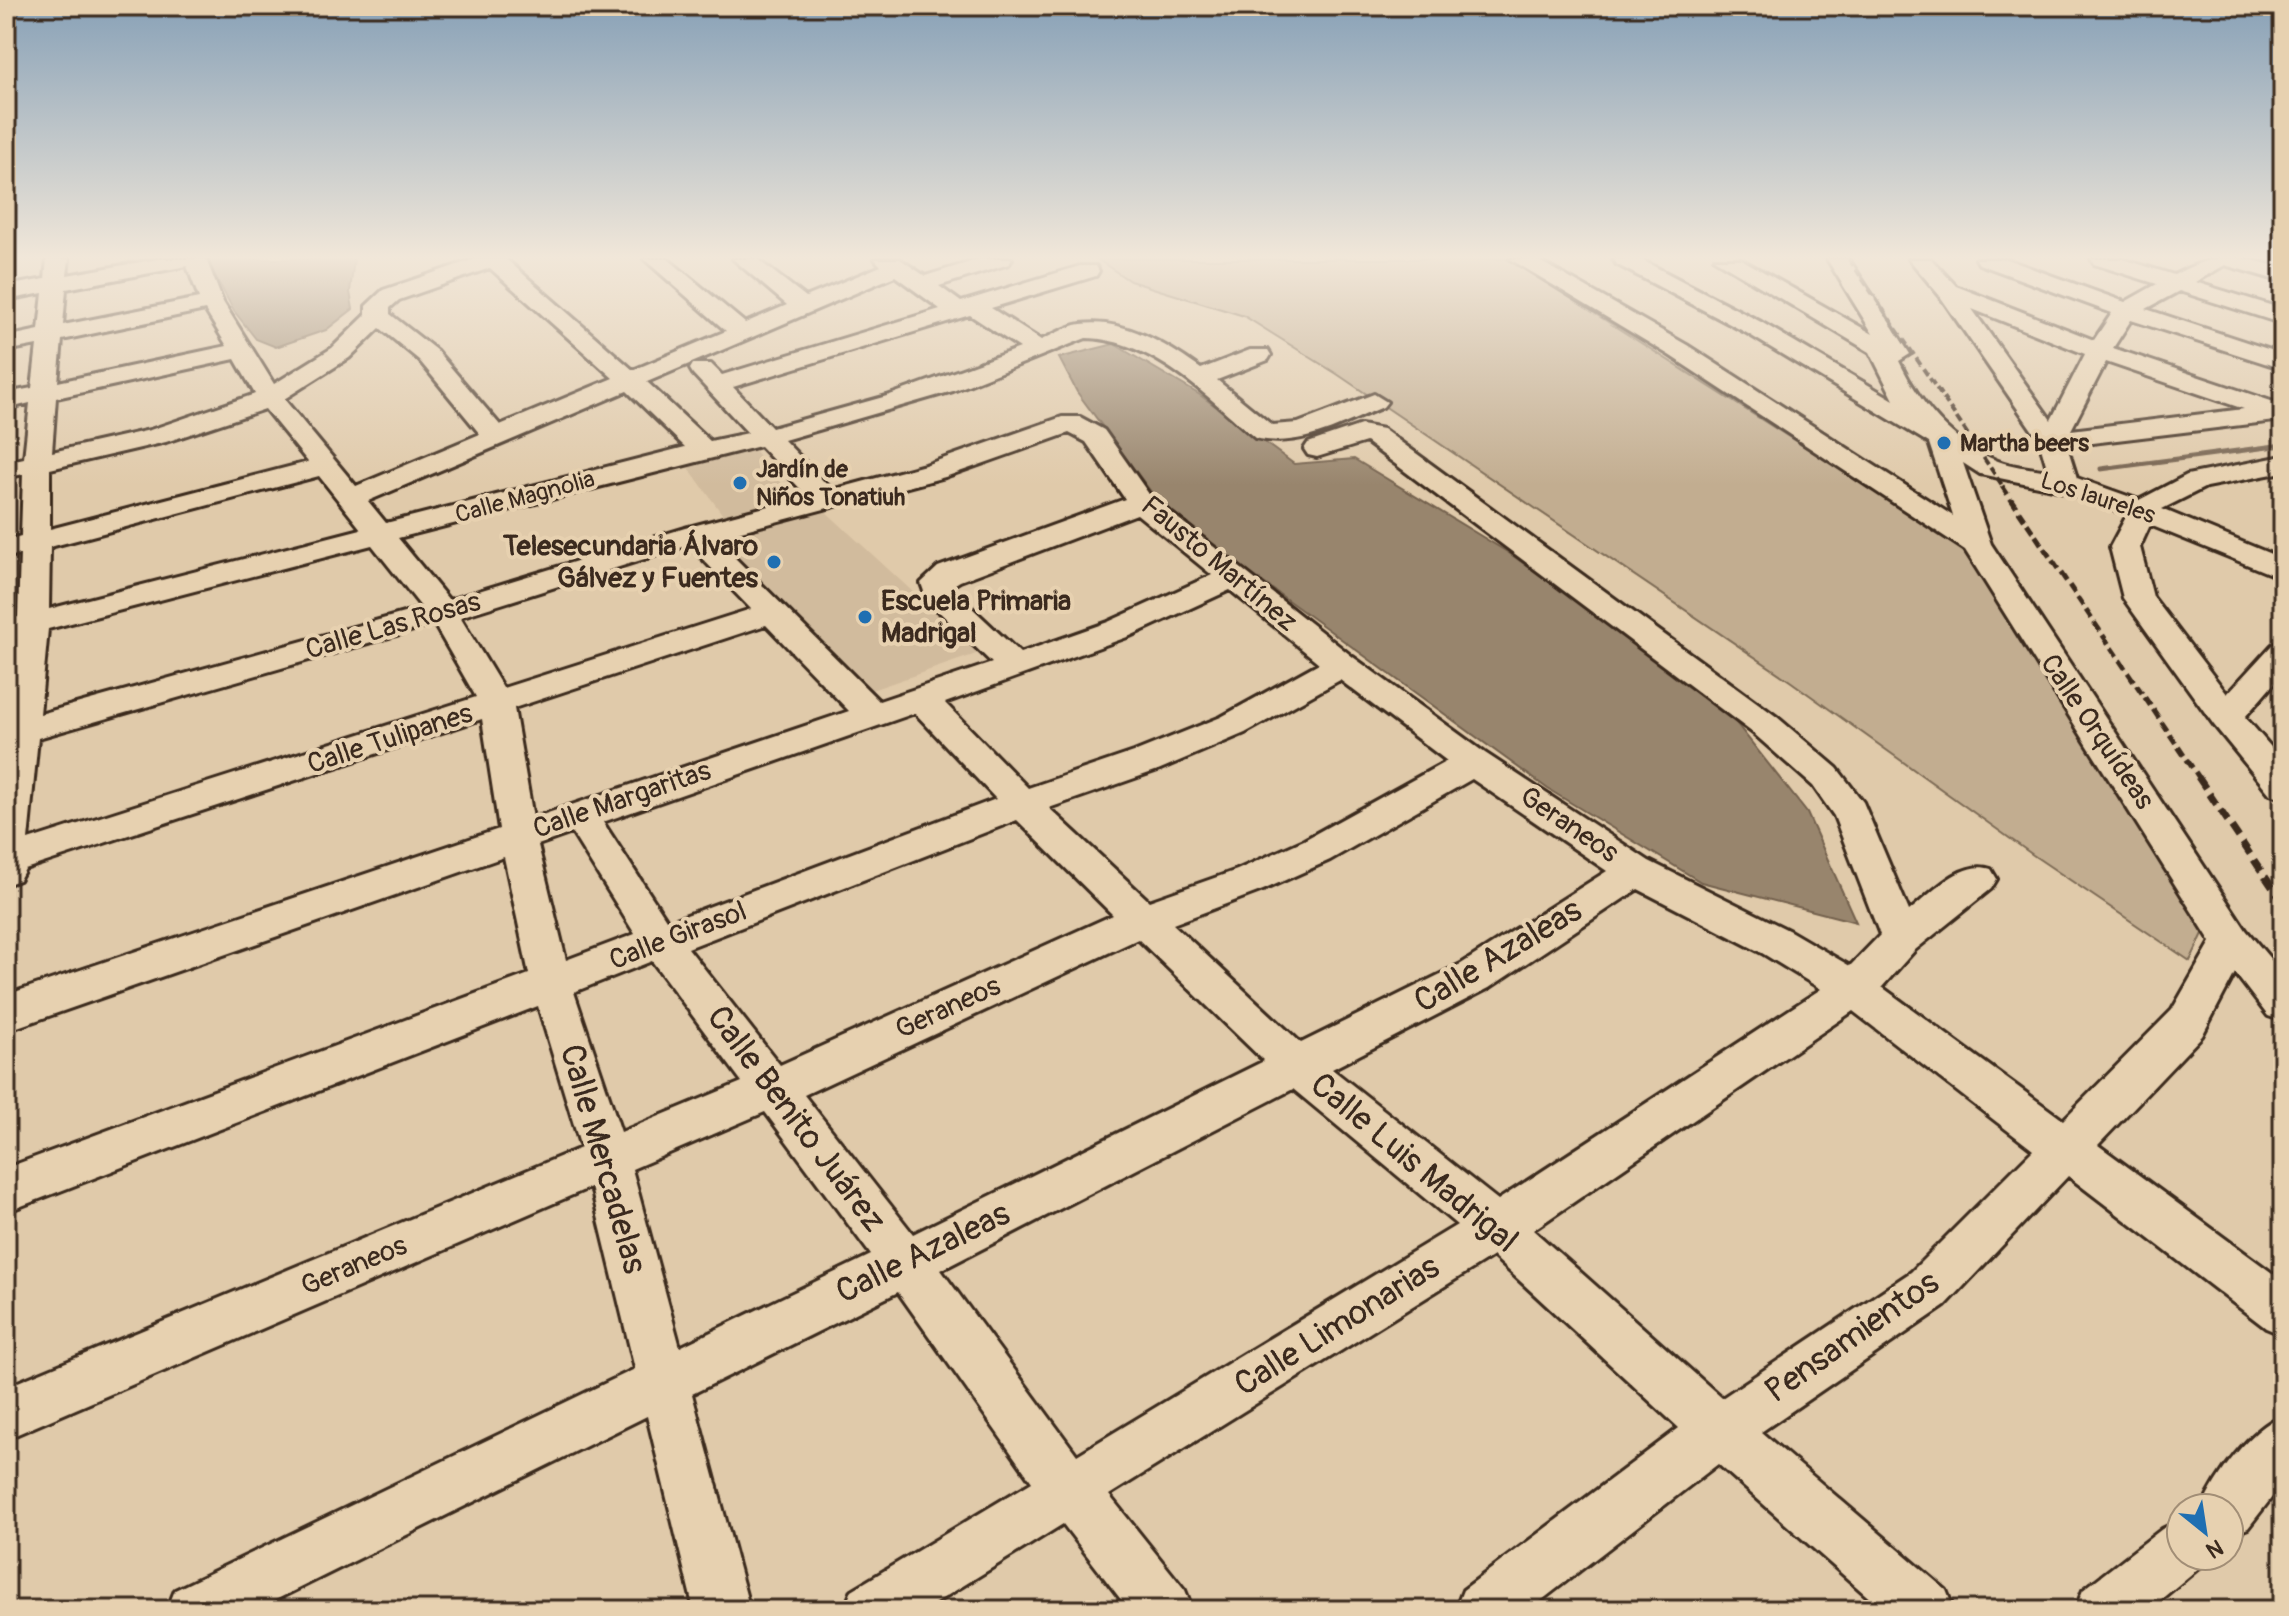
<svg xmlns="http://www.w3.org/2000/svg" width="2289" height="1616" font-family="Pangolin,sans-serif">
<style>
.built{fill:#d1bb9d}
.green{fill:#c2ad90;stroke:#7e6c57;stroke-width:2}
.water{fill:#98856d;stroke:#73614d;stroke-width:2}
.lines{fill:none;stroke-linecap:round;stroke-linejoin:round}
.stream{stroke:#73614d;stroke-width:5}
.minor-casing{stroke:#3b2a1e;stroke-width:6}
.minor{fill:#e7d1b0;fill-rule:evenodd}
.rail-far2{stroke:#3b2a1e;stroke-width:4;stroke-dasharray:8 4;stroke-linecap:butt}
.rail-far1{stroke:#3b2a1e;stroke-width:5;stroke-dasharray:10 5;stroke-linecap:butt}
.rail{stroke:#3b2a1e;stroke-width:7;stroke-dasharray:13 7;stroke-linecap:butt}
.poi-dot{fill:#1f6fb2;stroke:#e7d1b0;stroke-width:3}
.labels{text-anchor:middle;dominant-baseline:central;stroke-width:8;stroke-linejoin:round;paint-order:stroke}
.far-poi-label{font-size:24px;font-weight:bold;fill:#3b2a1e;stroke:#e7d1b0;text-anchor:start}
.far-street-label{font-size:24px;fill:#3b2a1e;stroke:#e7d1b0}
.poi-label{font-size:28px;font-weight:bold;fill:#3b2a1e;stroke:#e7d1b0;text-anchor:end}
.street-label{font-size:28px;fill:#3b2a1e;stroke:#e7d1b0}
.near-street-label{font-size:34px;fill:#3b2a1e;stroke:#e7d1b0}
</style>
<rect width="100%" height="100%" fill="#e0caaa"/>
<filter id="ink" filterUnits="userSpaceOnUse"><feTurbulence type="fractalNoise" baseFrequency=".0125" numOctaves="2"/><feDisplacementMap in="SourceGraphic" scale="16" xChannelSelector="R" yChannelSelector="G"/><feConvolveMatrix kernelMatrix="1 2 1 2 8 2 1 2 1" color-interpolation-filters="sRGB"/></filter>
<g filter="url(#ink)">
<path class="built" d="M750,445L796,502L725,518L686,464Z
M823,509L979,653L863,693L717,540Z"/>
<path class="green" d="M1097,259H1509L1959,545L2210,919L2190,961L2033,855L1790,681L1337,374L1244,316L1130,281Z"/>
<path class="water" d="M206,259H354L350,292L353,309L326,330L276,347L256,339L234,311Z
M1114,344L1200,395L1294,464L1354,459L1509,553L1722,705L1807,813L1856,922L1701,882L1548,789L1166,512L1077,392L1059,358Z"/>
<g class="lines">
<path class="stream" d="M2101,469L2283,445"/>
<g class="minor-casing">
<path id="minor" d="M47,259H69L67,275L158,259H206L223,302L274,384L332,348L366,315V306L383,290L475,259H506L633,370L726,331L644,259H668L745,323L787,305L733,259H757L806,297L881,266L875,259H900L925,276L980,259H1012L1009,264L939,286L961,302L1080,266H1096L1099,271L1096,276L991,308L1041,340C1053,335 1067,326 1081,324C1124,318 1168,345 1201,369L1250,350H1268L1271,355L1268,360L1217,380L1272,425L1298,423L1374,394L1387,402L1383,407C1342,424 1300,449 1255,438C1208,397 1152,339 1086,338L953,391L784,440L832,490L925,465L1062,417H1080L1104,430L1151,497L1353,657L1485,753L1649,861L1790,931L1850,966L1880,935L1834,816L1813,786L1753,733L1366,442L1317,457L1308,455L1304,449L1308,443L1361,425L1383,429L1777,717L1837,768L1863,802L1909,911C1932,893 1961,859 1991,869L1997,879L1991,889L1915,950L1882,987L2063,1120L2172,1010L2211,942L1965,550L1669,355L1510,259H1536L1687,345L1953,516L1929,443L1745,332L1616,264L1613,259H1640L1761,322L1894,400L1870,352L1714,259H1741L1873,334L1827,259H1849L1910,354L1899,361C1920,404 1952,443 1998,461C2013,467 2032,468 2048,471L2039,440L1940,296L1909,259H1931L1956,286L2094,340L2112,313L1979,264L1976,259H2006L2125,302L2157,284L2094,264L2091,259H2123L2174,275C2216,252 2238,255 2283,268V282L2225,265L2195,282L2283,309V324L2179,291L2146,309L2283,354V369L2131,320L2113,348L2283,405V420L2067,446L2077,478L2139,500L2187,475L2283,456V472L2206,487L2162,509L2283,559V579L2150,525L2140,547L2153,597L2227,694L2272,645L2283,641V673L2245,717L2283,761V798L2270,794L2214,725L2123,598L2110,547L2127,515L2058,490L1980,474L1963,463L1991,544L2246,930L2283,974V1021L2268,1016L2235,973L2202,1036L2098,1145L2283,1281V1335L2266,1328L2068,1176L1945,1306L1761,1432L1946,1590L1954,1610H1883L1718,1464L1529,1610H1455L1463,1590L1679,1428L1493,1256L1109,1495L1185,1590L1193,1610H1129L1063,1524L924,1610H844L852,1590L1032,1482L898,1292L692,1394L750,1610H694L647,1416L255,1610H167L175,1590L635,1369L591,1187L6,1439V1387L581,1148L538,1006L6,1212V1168L529,974L504,857L6,1031V995L499,829L482,719L25,869L19,880L6,885V716L16,638L6,640V620L18,617L20,554L6,558V540L21,536L23,474L6,478V462L24,458L30,403L6,409V393L32,388L37,345L6,351V337L39,330L43,293L6,300V286L45,279ZM187,266L199,298L63,325L66,289ZM490,268L613,378L500,425L436,350L390,314V308L399,300ZM895,276L940,309L722,375L711,364H693L690,369L693,374L748,433L710,441L647,382ZM1972,309L2085,354L2051,420ZM205,310L227,346L58,382L62,340ZM970,315L1020,348L887,396L772,428L733,387ZM380,328L419,360L480,434L356,486L284,399L349,358ZM235,359L255,394L150,430L52,452L56,398ZM2106,362L2244,409L2071,430ZM627,391L685,447L386,523L368,501ZM265,409L308,462L50,529V469L166,442ZM1069,433L1086,442L1125,499L938,567L921,583L927,600L992,663L879,701L715,538L945,477ZM760,446L807,496L685,528L449,600L398,538ZM319,476L361,529L49,609L50,547ZM1137,514L1212,575L1108,622L1020,653L953,590L952,586L960,581ZM372,545L422,608L40,714L48,629ZM689,545L751,609L503,688L460,617ZM1230,590L1319,663L1221,717L1134,752L1028,788L945,703L1130,636ZM434,624L476,697L28,840L38,738ZM766,625L849,711L533,818L514,708ZM1340,680L1447,761L1304,840L1237,870L1149,901L1049,808L1158,770L1245,733ZM915,713L996,799L668,922L603,822ZM1472,779L1607,871L1461,964L1301,1043L1173,924L1263,890L1330,860ZM1017,820L1113,915L780,1065L688,948ZM572,833L635,934L566,960L538,845ZM1638,889L1762,953L1821,989L1498,1200L1332,1069L1489,988ZM1138,939L1264,1061L913,1234L804,1095ZM652,961L742,1082L621,1132L574,992ZM1853,1011L2033,1150L1911,1272L1722,1398L1533,1230ZM1293,1089L1457,1225L1077,1455L941,1270ZM765,1112L871,1255L680,1347L632,1169Z
M2283,1415V1483L2248,1528L2229,1536V1508H2202C2216,1475 2250,1429 2283,1415Z
M2181,1520V1556H2205L2200,1567L2148,1610H2075L2083,1590L2162,1529Z"/>
</g>
<use href="#minor" class="minor"/>
<path class="rail-far2" d="M1849,259L2004,488"/>
<path class="rail-far1" d="M2002,486L2200,779"/>
<path class="rail" d="M2198,777L2283,903"/>
</g>
</g>
<linearGradient id="sky" x2="0" y2="1"><stop stop-color="#88a1b7"/><stop offset="0.53" stop-color="#f1e7d9"/><stop offset="1" stop-color="#f1e7d9" stop-opacity="0"/></linearGradient>
<rect width="2289" height="485" fill="url(#sky)"/>
<g class="poi-dot">
<circle cx="1944" cy="443" r="8"/>
<circle cx="740" cy="483" r="8"/>
<circle cx="774" cy="562" r="8"/>
<circle cx="865" cy="617" r="8"/>
</g>
<g class="labels">
<g class="far-poi-label">
<text x="1960" y="443">Martha beers</text>
<text x="756" y="469">Jardín de<tspan x="756" dy="28">Niños Tonatiuh</tspan></text>
</g>
<g class="far-street-label">
<text transform="translate(525 497) rotate(-15)">Calle Magnolia</text>
<text transform="translate(2098 498) rotate(18)">Los laureles</text>
</g>
<g class="poi-label">
<text x="758" y="546">Telesecundaria Álvaro<tspan x="758" dy="32">Gálvez y Fuentes</tspan></text>
<text x="881" y="601" text-anchor="start">Escuela Primaria<tspan x="881" dy="32">Madrigal</tspan></text>
</g>
<g class="street-label">
<text transform="translate(1219 564) rotate(40)">Fausto Martínez</text>
<text transform="translate(393 626) rotate(-16)">Calle Las Rosas</text>
<text transform="translate(2097 732) rotate(56)">Calle Orquídeas</text>
<text transform="translate(390 739) rotate(-18)">Calle Tulipanes</text>
<text transform="translate(622 800) rotate(-19)">Calle Margaritas</text>
<text transform="translate(1569 825) rotate(34)">Geraneos</text>
<text transform="translate(678 936) rotate(-21)">Calle Girasol</text>
<text transform="translate(948 1008) rotate(-25)">Geraneos</text>
<text transform="translate(354 1266) rotate(-23)">Geraneos</text>
</g>
<g class="near-street-label">
<text transform="translate(1498 956) rotate(-31)">Calle Azaleas</text>
<text transform="translate(796 1119) rotate(53)">Calle Benito Juárez</text>
<text transform="translate(603 1159) rotate(74)">Calle Mercadelas</text>
<text transform="translate(1414 1163) rotate(40)">Calle Luis Madrigal</text>
<text transform="translate(923 1253) rotate(-26)">Calle Azaleas</text>
<text transform="translate(1337 1326) rotate(-32)">Calle Limonarias</text>
<text transform="translate(1852 1337) rotate(-35)">Pensamientos</text>
</g>
</g>
<rect width="2289" height="1616" fill="none" stroke="#e7d1b0" stroke-width="32"/>
<rect x="16" y="16" width="2257" height="1584" fill="none" stroke="#3b2a1e" stroke-width="3" filter="url(#ink)"/>
<g transform="translate(2205 1532) rotate(150)"><circle r="38" fill="#e7d1b0" stroke="#a28e76" stroke-width="2"/>
<path d="M0-6L14 30L0 20L-14 30Z" fill="#1f6fb2"/>
<text y="-12" font-size="22" font-weight="bold" text-anchor="middle" fill="#3b2a1e">N</text>
</g>
</svg>
